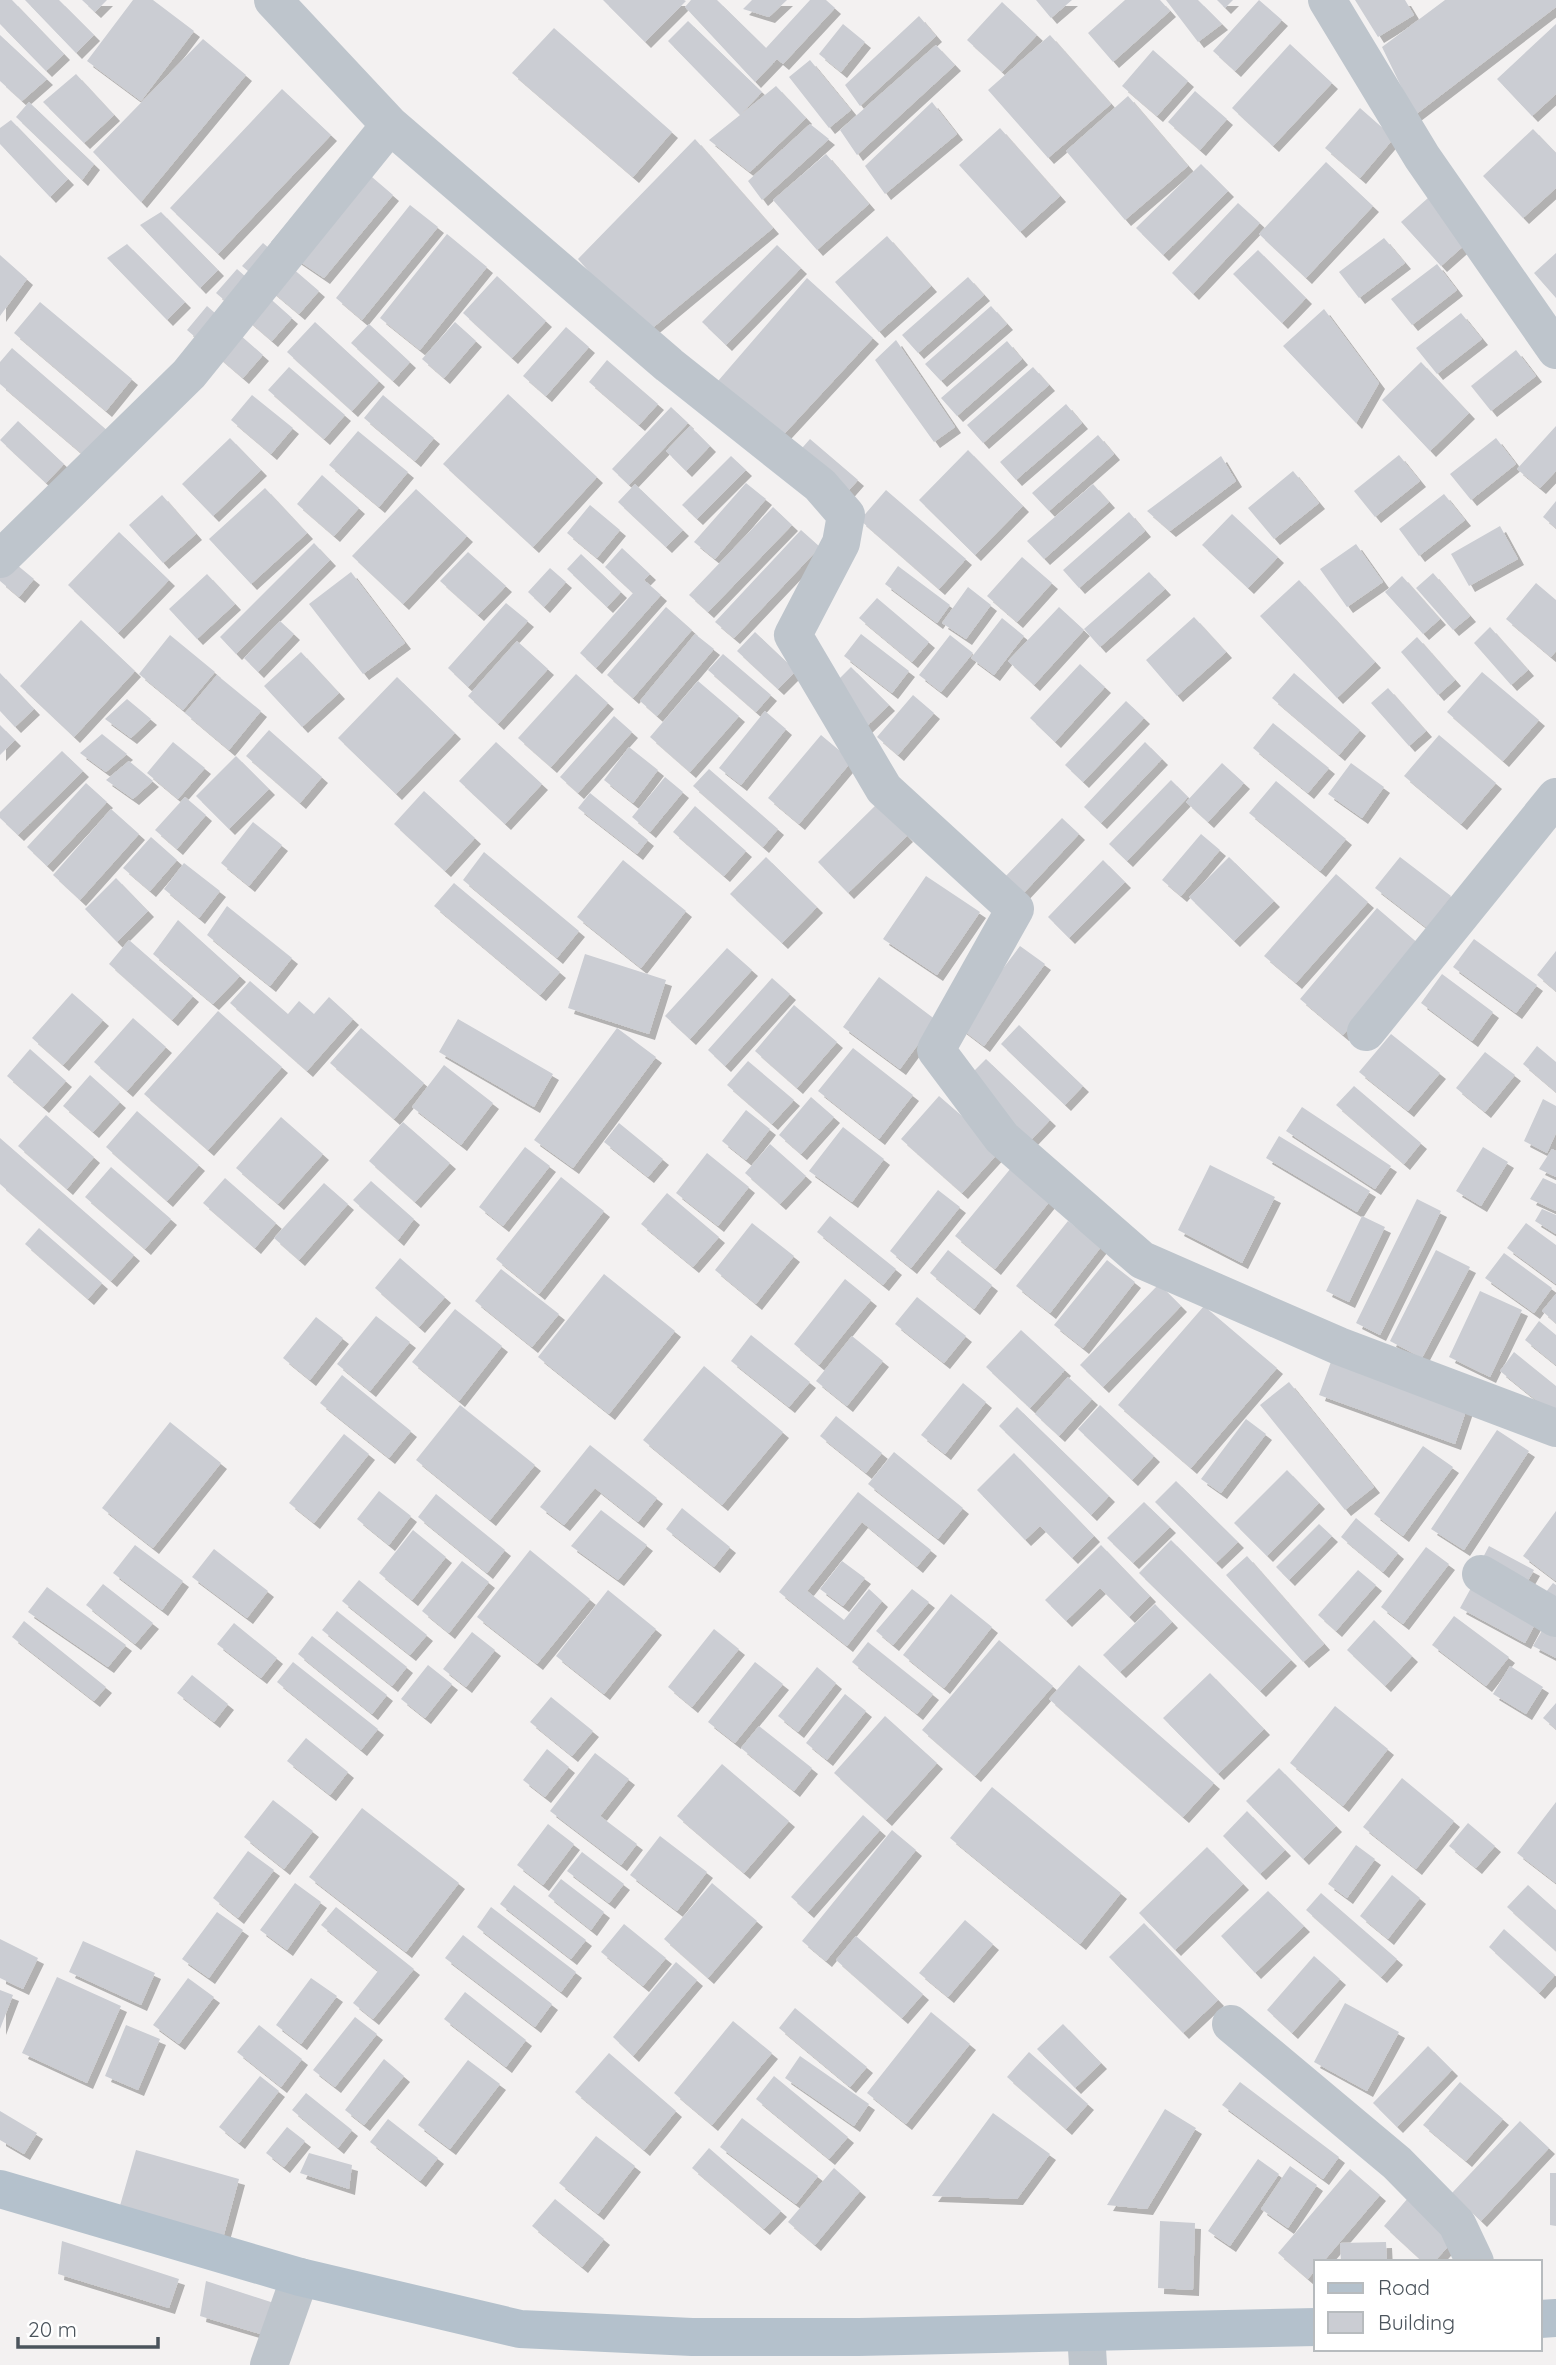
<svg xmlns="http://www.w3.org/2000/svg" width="1556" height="2365" font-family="Quicksand,sans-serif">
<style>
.building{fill:#cbcdd3;filter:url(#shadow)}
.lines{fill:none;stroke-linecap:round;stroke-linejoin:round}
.street{stroke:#bec5cc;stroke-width:38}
.primary{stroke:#b4c1cc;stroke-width:38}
</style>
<defs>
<filter id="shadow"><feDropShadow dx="6" dy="6" stdDeviation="0" flood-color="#0004"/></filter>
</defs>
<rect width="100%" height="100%" fill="#f3f1f1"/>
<path class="building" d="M0,0H12L64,54L46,71L0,24Z
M25,0H59L94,35L76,53Z
M82,0H107L95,12Z
M133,0H153L194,31L141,101L87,61Z
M603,0H684L686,1L645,42Z
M691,0H717L766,48L810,0H826L835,8L783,64L777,59L755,82L685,7Z
M752,0H787L769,17L743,9Z
M1036,0H1072L1051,18Z
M1125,0H1160L1170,11L1113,62L1088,33Z
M1166,0H1198L1222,24L1198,42Z
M1217,0H1233L1225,8Z
M1259,0L1282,20L1235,71L1213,51Z
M1355,0H1405L1414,15L1378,37Z
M1445,0H1556V7L1415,115L1382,47Z
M1002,2L1037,35L1002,72L967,40Z
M919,16L936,36L860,106L845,85Z
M688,21L762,92L740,115L668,41Z
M843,24L865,42L841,72L819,54Z
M1556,24V94L1532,116L1497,79Z
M554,28L672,132L633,177L512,73Z
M0,35L47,79L22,101L0,81Z
M1050,35L1111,104L1048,158L988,90Z
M203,39L246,75L141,202L93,152Z
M1290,44L1332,83L1273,146L1232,108Z
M936,45L955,65L857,155L840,130Z
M1153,50L1188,81L1157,116L1122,86Z
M810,60L851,110L829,128L789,77Z
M76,74L114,115L84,143L43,102Z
M776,86L806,118L750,172L709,140Z
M282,89L331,135L218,254L170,208Z
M1195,91L1227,119L1200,150L1168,122Z
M1128,96L1188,166L1125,220L1066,151Z
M29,102L94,164L82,180L16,117Z
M932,102L957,134L885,194L865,166Z
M1360,108L1394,138L1360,178L1325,148Z
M11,120L68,179L50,197L0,144V128Z
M810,124L829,139L762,200L748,181Z
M1000,128L1060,196L1020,232L959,165Z
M1533,129L1556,153V188L1523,218L1483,176Z
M695,139L773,228L644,335L578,259Z
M345,154L393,195L324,278L271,242Z
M826,154L869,204L817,250L773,200Z
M1326,162L1373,206L1306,278L1259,234Z
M1201,164L1228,191L1163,255L1136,228Z
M1428,198L1468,242L1441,266L1401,222Z
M1238,203L1260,223L1193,294L1172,273Z
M410,205L438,227L362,320L336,298Z
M161,212L218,270L200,288L140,225Z
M447,234L487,267L420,350L380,318Z
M887,236L931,286L879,332L835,282Z
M1384,238L1405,263L1359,298L1339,272Z
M263,243L319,291L299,314L242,266Z
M127,244L185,302L167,320L107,258Z
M777,245L801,268L726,345L702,322Z
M1258,250L1306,298L1282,323L1233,274Z
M1556,253V298L1534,273Z
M0,255L27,279L0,316Z
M1437,264L1457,290L1412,325L1391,299Z
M237,269L292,318L272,341L216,293Z
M497,276L546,321L512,358L463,313Z
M968,277L984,295L918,353L902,335Z
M807,278L873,338L773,446L712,388Z
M40,302L132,379L106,411L14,333Z
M207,306L263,355L243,378L187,330Z
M991,306L1007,324L941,381L925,364Z
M1324,309L1379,383L1356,423L1283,346Z
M1461,313L1482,339L1437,374L1416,348Z
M315,322L379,381L352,411L287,352Z
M455,322L476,341L444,378L422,359Z
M369,324L410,362L393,381L351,343Z
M566,327L589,347L546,396L523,376Z
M896,340L955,427L934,442L875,360Z
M1007,341L1022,359L957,416L941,398Z
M12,348L109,432L87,458L0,384V362Z
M1516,350L1536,376L1491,411L1471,386Z
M607,360L658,404L639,425L589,382Z
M1421,362L1469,413L1430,451L1382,400Z
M289,367L345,415L324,439L268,390Z
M1033,367L1049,385L983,443L967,425Z
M508,394L597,477L533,547L443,464Z
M252,395L293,428L271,454L231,420Z
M383,395L434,438L415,461L364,418Z
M1066,404L1082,423L1016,480L1000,462Z
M671,407L688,423L629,485L612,469Z
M18,421L64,464L46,483L0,440Z
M690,426L710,446L686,471L666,451Z
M1556,426V471L1540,488L1517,469Z
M358,431L408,472L379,507L329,465Z
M1098,435L1114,454L1049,511L1032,493Z
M230,438L261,470L213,516L182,484Z
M1496,438L1516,464L1471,500L1450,474Z
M810,439L858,480L836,505L788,464Z
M968,450L1023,506L975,555L919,500Z
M1399,455L1420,481L1375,517L1354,491Z
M731,456L746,470L697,519L682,505Z
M1221,456L1236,481L1170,531L1147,511Z
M1293,471L1319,503L1274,539L1248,508Z
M322,475L359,508L334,536L297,504Z
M746,483L766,499L715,559L694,542Z
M635,484L683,530L666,547L618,502Z
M1093,484L1109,502L1044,559L1027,541Z
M265,488L307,533L251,584L209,539Z
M416,489L467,536L403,604L352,556Z
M886,490L966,559L939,589L860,520Z
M1444,494L1465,520L1419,556L1399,529Z
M162,495L196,534L163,563L129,525Z
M1556,501V528L1543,517Z
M590,505L620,530L597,558L567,533Z
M773,507L792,525L708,612L689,595Z
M1129,512L1145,531L1079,588L1063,570Z
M1232,514L1278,557L1248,588L1202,545Z
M1500,526L1518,559L1469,586L1451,554Z
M801,530L820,547L734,638L715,622Z
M119,532L169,580L118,633L68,585Z
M314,543L330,560L236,654L220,637Z
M1356,544L1383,582L1347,607L1320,569Z
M622,548L650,574L644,580L661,595L596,668L580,653L633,593L605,567Z
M0,551L34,579L19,597L0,581Z
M468,552L506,586L478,615L440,581Z
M581,554L621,592L607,607L567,569Z
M1022,557L1052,583L1017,622L987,596Z
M898,566L950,605L937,623L885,584Z
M550,568L566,582L544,607L528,592Z
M351,572L405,643L363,674L309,604Z
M1149,572L1165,589L1100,647L1084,629Z
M1433,573L1470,616L1453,630L1416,588Z
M207,574L235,604L197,639L169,609Z
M1402,576L1440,619L1423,634L1385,592Z
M1299,580L1375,662L1337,698L1260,616Z
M1536,583L1556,600V651L1551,657L1506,619Z
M968,587L991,605L966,639L942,623Z
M877,598L929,642L912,662L859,618Z
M506,603L528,621L468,687L448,668Z
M666,607L692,630L633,698L607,675Z
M1059,607L1084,630L1034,685L1008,661Z
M1194,617L1226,652L1177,696L1146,660Z
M1002,618L1024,636L994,675L971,658Z
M81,620L135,671L74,737L20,686Z
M280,621L294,634L258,672L244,658Z
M1490,627L1528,670L1511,685L1474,643Z
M755,632L796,671L778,689L737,651Z
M695,634L714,649L657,716L640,701Z
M861,634L909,671L892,693L844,656Z
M170,635L215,672L183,710L139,674Z
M950,635L973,653L941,692L919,675Z
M1417,637L1455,680L1438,695L1401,652Z
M517,641L548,669L498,724L468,696Z
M301,652L339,693L302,727L264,686Z
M723,654L771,695L756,712L708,670Z
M1080,664L1105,687L1055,742L1030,718Z
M851,667L889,705L865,728L827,691Z
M1482,672L1539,720L1503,761L1447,712Z
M0,673L34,709L15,727L0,711Z
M1294,673L1360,730L1339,755L1272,698Z
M576,674L608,703L551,767L518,738Z
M217,675L261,711L229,750L185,713Z
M397,677L455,733L396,794L338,738Z
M698,681L739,716L690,772L650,737Z
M1388,688L1426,731L1409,746L1371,703Z
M913,695L934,713L898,755L877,737Z
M127,699L151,719L131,738L105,719Z
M1126,701L1144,718L1083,782L1065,765Z
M765,711L786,729L741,785L719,768Z
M614,716L632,732L578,793L560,777Z
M1273,723L1329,768L1308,793L1253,748Z
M0,725L15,740L0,755Z
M269,730L322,777L300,803L246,756Z
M102,734L127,754L106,772L80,753Z
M821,735L852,761L799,824L768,798Z
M1439,735L1496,783L1461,824L1404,776Z
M173,742L205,768L178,799L147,773Z
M496,742L542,784L505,824L459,781Z
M1145,742L1162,759L1101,823L1084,807Z
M629,747L658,770L633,803L604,780Z
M62,751L83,771L18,835L0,818V812Z
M236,756L269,789L229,829L196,796Z
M129,761L153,781L133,799L106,780Z
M1222,763L1244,783L1208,822L1186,802Z
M1351,763L1384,787L1362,818L1328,794Z
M709,769L778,829L763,847L693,786Z
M665,777L683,792L650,832L632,817Z
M1171,780L1188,797L1127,861L1109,844Z
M1276,781L1346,839L1320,871L1249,813Z
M86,783L107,802L47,866L27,847Z
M424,791L475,838L445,871L394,824Z
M590,793L648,840L637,854L578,808Z
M185,797L206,815L177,849L155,830Z
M877,804L907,836L848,893L818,862Z
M695,806L746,851L724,876L673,832Z
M111,809L139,834L80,900L53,875Z
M1062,818L1079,834L1019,898L1001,881Z
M253,822L282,845L249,886L221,863Z
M1201,834L1220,850L1181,896L1162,880Z
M151,837L177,860L150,891L123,868Z
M484,852L579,931L557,958L463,880Z
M766,857L817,907L782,943L730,894Z
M1229,857L1274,901L1234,941L1189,897Z
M1400,857L1451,896L1427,928L1375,888Z
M623,860L686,911L641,968L577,917Z
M1103,860L1125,882L1069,938L1048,917Z
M184,863L220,891L199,918L164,889Z
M1336,874L1368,902L1296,983L1264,956Z
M926,876L980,912L937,975L883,939Z
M116,878L148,911L117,942L85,909Z
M454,883L560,972L540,995L434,906Z
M227,906L292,958L270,986L207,935Z
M1377,908L1420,945L1343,1035L1300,999Z
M178,920L240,976L213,1004L153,954Z
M1474,939L1537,985L1516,1013L1453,967Z
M129,940L193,996L172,1020L109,964Z
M1020,946L1045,964L984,1046L959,1027Z
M727,948L752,970L690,1039L665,1016Z
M1556,951V991L1537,975Z
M585,954L666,980L649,1034L568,1008Z
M1442,974L1493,1012L1472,1041L1421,1003Z
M879,977L936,1020L900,1069L843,1027Z
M772,978L790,994L725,1066L708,1050Z
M250,981L288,1014L299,1001L314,1014L329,997L353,1019L307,1071L230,1003Z
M72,993L103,1020L63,1065L32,1038Z
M794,1005L837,1042L797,1088L755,1051Z
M218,1011L282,1067L208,1150L144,1094Z
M133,1018L166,1047L127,1091L94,1062Z
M458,1019L553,1074L534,1107L439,1052Z
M1019,1025L1083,1086L1065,1105L1001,1044Z
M361,1028L424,1083L394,1119L330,1063Z
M617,1028L656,1057L573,1168L534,1140Z
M1391,1034L1440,1073L1408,1111L1359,1072Z
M1537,1046L1556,1062V1092L1523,1064Z
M853,1048L913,1095L879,1139L818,1091Z
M30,1049L66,1081L43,1107L7,1076Z
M1485,1052L1515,1075L1485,1112L1456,1088Z
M986,1059L1050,1120L1031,1140L967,1078Z
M748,1061L794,1100L772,1124L727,1085Z
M444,1065L493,1103L461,1145L412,1107Z
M90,1075L120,1102L93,1132L63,1106Z
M1354,1086L1421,1143L1404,1164L1336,1105Z
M939,1096L1001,1150L962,1193L901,1139Z
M811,1097L834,1117L801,1154L779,1135Z
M1543,1099L1556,1106V1133L1547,1153L1524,1141Z
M1302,1107L1391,1166L1375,1189L1286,1131Z
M746,1110L770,1129L746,1160L722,1141Z
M137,1111L199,1165L167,1201L106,1147Z
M46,1115L94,1157L67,1189L18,1146Z
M281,1117L323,1154L278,1204L236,1168Z
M403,1122L450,1163L415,1202L369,1161Z
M619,1123L663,1159L648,1177L604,1142Z
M843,1127L884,1159L852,1202L809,1171Z
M1279,1136L1370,1191L1357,1212L1266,1158Z
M0,1138L134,1255L111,1281L0,1184Z
M770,1144L806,1176L780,1204L745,1173Z
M525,1147L550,1166L503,1226L479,1207Z
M1483,1147L1508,1162L1481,1206L1456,1191Z
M1552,1149L1556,1151V1177L1539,1169Z
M707,1153L749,1187L718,1226L676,1193Z
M1210,1165L1275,1197L1242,1263L1178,1230Z
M111,1167L171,1219L145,1249L85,1197Z
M1011,1168L1050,1201L995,1269L955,1236Z
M561,1177L604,1211L539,1294L496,1259Z
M225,1178L276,1223L255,1248L203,1203Z
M1543,1178L1556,1184V1211L1530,1199Z
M371,1181L414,1219L398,1240L353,1200Z
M324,1183L348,1204L299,1260L274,1238Z
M938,1190L960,1207L911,1268L890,1251Z
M667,1193L719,1237L693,1267L641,1224Z
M1417,1199L1441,1211L1380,1335L1356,1323Z
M1542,1209L1556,1215V1234L1535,1221Z
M830,1216L896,1269L883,1285L817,1232Z
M1362,1216L1385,1227L1349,1302L1326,1291Z
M1068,1221L1101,1247L1050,1313L1016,1286Z
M752,1223L794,1256L756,1304L715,1270Z
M1526,1223L1556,1245V1284L1507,1248Z
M39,1228L102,1283L88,1299L25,1244Z
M948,1250L992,1285L974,1309L930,1273Z
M1436,1250L1470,1267L1422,1358L1390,1341Z
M1504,1253L1552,1288L1534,1313L1485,1278Z
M400,1258L445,1297L419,1327L375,1288Z
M1107,1260L1135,1282L1083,1348L1054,1325Z
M501,1269L559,1314L532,1347L475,1301Z
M604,1274L675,1331L609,1414L538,1357Z
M845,1279L871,1300L819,1365L794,1344Z
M1159,1284L1181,1306L1103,1387L1080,1365Z
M1480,1291L1522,1310L1490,1377L1449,1357Z
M1556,1294V1323L1542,1311Z
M917,1297L966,1336L944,1363L895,1324Z
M1204,1306L1277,1368L1191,1468L1118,1405Z
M455,1309L502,1346L459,1401L412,1362Z
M376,1316L410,1342L370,1391L337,1364Z
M316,1317L343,1338L310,1380L283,1358Z
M1539,1321L1556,1335V1365L1525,1340Z
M1021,1330L1065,1370L1030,1408L986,1367Z
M751,1335L810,1382L789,1407L731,1361Z
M852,1336L883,1361L847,1406L816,1381Z
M1514,1352L1556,1386V1416L1500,1371Z
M1332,1359L1467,1408L1455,1444L1319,1395Z
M704,1366L783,1432L722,1505L643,1440Z
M342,1375L411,1431L389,1458L320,1403Z
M1068,1377L1092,1399L1059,1436L1035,1414Z
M1289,1382L1374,1487L1345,1510L1260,1405Z
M963,1383L986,1402L945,1454L921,1435Z
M460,1405L535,1465L490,1520L416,1460Z
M1100,1405L1154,1456L1132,1480L1078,1429Z
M1017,1407L1109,1496L1091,1515L999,1426Z
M836,1416L882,1453L866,1473L820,1436Z
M1246,1419L1266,1434L1221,1493L1201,1479Z
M170,1422L221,1463L153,1548L102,1508Z
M1497,1430L1529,1451L1464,1550L1431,1529Z
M344,1434L369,1454L314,1523L289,1503Z
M590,1445L657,1498L638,1522L595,1488L564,1525L540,1507Z
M1423,1446L1453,1467L1403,1536L1374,1514Z
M894,1452L963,1508L938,1539L868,1484Z
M1014,1453L1094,1536L1072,1558L1040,1526L1025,1540L977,1490Z
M1287,1470L1319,1503L1267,1556L1234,1523Z
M1176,1481L1238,1542L1216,1563L1155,1502Z
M379,1491L411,1516L389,1545L357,1519Z
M858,1492L931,1550L917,1567L862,1522L807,1591L844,1620L869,1589L882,1601L847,1646L779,1592Z
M436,1494L505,1550L487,1573L418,1517Z
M1144,1502L1170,1527L1133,1563L1107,1538Z
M682,1508L730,1547L714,1567L666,1529Z
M601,1510L647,1545L618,1580L571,1546Z
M1556,1511V1581L1523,1556Z
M1356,1518L1398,1553L1383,1572L1341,1537Z
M1319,1524L1332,1536L1289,1580L1276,1567Z
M413,1530L446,1557L412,1600L379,1573Z
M1171,1540L1291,1660L1260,1691L1139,1573Z
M135,1545L183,1581L162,1610L113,1573Z
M1101,1545L1150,1596L1129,1617L1100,1588L1066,1621L1045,1600Z
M1489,1546L1534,1570L1522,1591L1478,1567Z
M1426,1547L1449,1564L1403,1624L1381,1607Z
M214,1549L268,1591L247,1618L192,1577Z
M530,1550L590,1599L537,1664L477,1617Z
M1247,1556L1324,1644L1303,1662L1226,1575Z
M462,1561L489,1582L449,1633L422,1611Z
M842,1561L865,1578L843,1606L820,1589Z
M1358,1570L1376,1585L1336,1631L1318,1615Z
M1477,1577L1542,1611L1525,1643L1460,1608Z
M359,1580L427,1635L410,1655L342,1601Z
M1553,1583L1556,1585V1609L1542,1597Z
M103,1584L153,1623L135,1644L86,1605Z
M47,1587L126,1645L108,1667L28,1612Z
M912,1589L929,1602L893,1645L876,1631Z
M608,1590L656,1629L604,1694L556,1656Z
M951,1594L992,1627L944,1688L903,1655Z
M1155,1604L1172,1622L1120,1672L1103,1655Z
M337,1611L407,1667L392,1686L322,1630Z
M1454,1616L1509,1657L1486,1686L1432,1645Z
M1374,1620L1412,1656L1385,1686L1347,1650Z
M24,1621L106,1687L94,1701L12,1637Z
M1547,1622L1556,1627V1658L1533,1646Z
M234,1623L277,1658L261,1678L217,1644Z
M714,1629L739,1649L692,1707L668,1687Z
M472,1632L495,1650L466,1687L443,1669Z
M312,1636L387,1695L372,1714L298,1654Z
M999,1640L1053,1686L975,1776L922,1730Z
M868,1642L933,1694L917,1714L852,1662Z
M293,1662L378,1729L361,1750L277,1682Z
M755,1662L783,1684L735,1743L708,1722Z
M428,1665L452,1684L425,1718L401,1699Z
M1079,1665L1214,1783L1183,1817L1049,1699Z
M1510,1666L1543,1687L1526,1714L1493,1694Z
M817,1667L836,1683L798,1732L778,1716Z
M1210,1673L1264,1729L1218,1774L1163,1718Z
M192,1675L228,1704L214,1722L177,1693Z
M845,1694L866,1711L827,1760L806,1743Z
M551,1697L593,1731L572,1756L530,1722Z
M1556,1703V1729L1543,1718Z
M1335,1706L1388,1749L1343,1806L1290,1763Z
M885,1716L937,1763L886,1820L834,1773Z
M759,1726L812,1768L794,1791L741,1748Z
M306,1738L348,1772L330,1795L287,1761Z
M547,1749L569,1767L545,1797L523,1780Z
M595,1753L629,1779L600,1816L637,1844L621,1865L550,1811Z
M722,1764L789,1821L744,1873L677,1816Z
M1279,1768L1336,1826L1303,1859L1246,1801Z
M1402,1778L1454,1821L1416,1869L1363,1827Z
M992,1787L1121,1893L1080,1944L950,1838Z
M273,1800L313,1831L284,1869L244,1837Z
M1556,1802V1883L1517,1853Z
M362,1808L459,1883L406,1952L309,1877Z
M1247,1811L1285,1850L1260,1874L1223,1836Z
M863,1815L880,1830L808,1912L791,1897Z
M1468,1823L1495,1846L1476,1868L1449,1846Z
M548,1824L574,1844L543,1885L517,1865Z
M892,1830L916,1850L826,1961L802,1941Z
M660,1836L707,1872L677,1911L630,1875Z
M1356,1845L1375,1859L1347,1898L1328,1884Z
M1207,1847L1243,1884L1175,1950L1139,1913Z
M248,1851L274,1870L238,1918L213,1898Z
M582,1852L624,1884L609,1903L567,1871Z
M1392,1875L1420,1898L1388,1939L1360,1916Z
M561,1879L604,1912L591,1930L548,1896Z
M295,1883L321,1902L287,1950L260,1930Z
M712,1883L757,1921L708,1978L664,1939Z
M514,1885L586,1940L571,1959L500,1904Z
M1528,1885L1556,1910V1951L1507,1907Z
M1268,1891L1304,1926L1255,1973L1221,1936Z
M1321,1893L1397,1959L1381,1977L1306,1910Z
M336,1907L414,1969L373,2019L353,2003L378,1971L321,1925Z
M491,1907L576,1972L561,1992L477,1927Z
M217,1912L243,1930L209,1978L182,1959Z
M965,1920L993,1944L948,1997L919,1973Z
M1144,1923L1218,2000L1183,2033L1109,1957Z
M624,1924L666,1958L643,1986L601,1952Z
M1504,1929L1555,1975L1539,1993L1489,1947Z
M463,1935L552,2004L535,2027L445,1958Z
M856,1936L923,1994L902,2018L836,1960Z
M0,1939L38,1958L23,1989L0,1978Z
M83,1941L155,1973L141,2005L69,1972Z
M1314,1956L1340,1979L1292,2033L1267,2010Z
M676,1962L697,1980L633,2056L613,2037Z
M57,1977L121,2006L87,2083L22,2053Z
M188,1978L214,1997L179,2044L153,2025Z
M311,1978L337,1996L301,2044L276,2025Z
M0,1990L13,1995L0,2029Z
M465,1992L526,2040L506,2067L444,2019Z
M1345,2003L1399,2032L1367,2091L1314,2062Z
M795,2008L867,2067L850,2087L779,2028Z
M931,2012L970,2044L906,2124L867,2093Z
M355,2017L377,2034L335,2087L313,2070Z
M733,2021L772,2053L712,2125L674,2093Z
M1063,2024L1101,2063L1075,2088L1037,2049Z
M126,2025L160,2039L138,2090L105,2076Z
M259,2025L302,2059L281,2087L237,2052Z
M1428,2046L1452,2070L1397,2127L1373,2103Z
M1029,2052L1088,2104L1066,2129L1007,2077Z
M609,2053L676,2111L644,2150L575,2092Z
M800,2056L869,2104L854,2126L785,2078Z
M384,2059L404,2076L364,2125L345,2110Z
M468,2060L500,2084L450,2149L418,2125Z
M260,2076L279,2091L239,2143L219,2127Z
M774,2076L848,2137L829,2159L756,2099Z
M1240,2082L1339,2157L1323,2179L1222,2105Z
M1460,2082L1503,2119L1466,2161L1423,2125Z
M306,2093L352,2130L338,2148L292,2110Z
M1165,2109L1196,2128L1147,2209L1107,2205Z
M0,2111L37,2133L24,2154L0,2140Z
M993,2113L1050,2154L1017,2199L932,2196Z
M742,2118L818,2176L796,2204L720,2147Z
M388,2119L438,2158L420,2181L370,2142Z
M1520,2121L1549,2148L1481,2221L1452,2193Z
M287,2127L305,2141L284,2167L266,2153Z
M596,2136L635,2166L598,2214L559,2183Z
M709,2148L781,2211L764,2229L692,2168Z
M136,2150L239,2179L219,2253L115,2223Z
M309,2153L352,2165L349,2189L300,2173Z
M1258,2159L1279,2174L1230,2246L1208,2231Z
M1290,2166L1317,2185L1288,2228L1261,2209Z
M834,2168L860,2191L815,2245L788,2222Z
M1350,2169L1380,2195L1323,2262H1316V2269L1308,2279L1278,2253Z
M1550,2173H1556V2226L1550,2225Z
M1408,2198L1454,2240L1434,2262H1423L1384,2226Z
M555,2199L604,2239L582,2267L532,2226Z
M1160,2221L1195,2223L1193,2290L1158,2288Z
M62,2241L179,2279L169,2308L58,2274Z
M1386,2242L1387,2262H1341L1340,2243Z
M206,2281L280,2305L270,2337L200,2316Z"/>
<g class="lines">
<path class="street" d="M273,0L390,125L669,365L820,485L846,515L841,543L793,635L884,789L1015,909L936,1050L1002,1138L1142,1260L1339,1346L1556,1428
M1327,0L1422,157L1556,350
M0,559L189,374L390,125
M1366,1032L1556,797
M1481,1574L1556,1618
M1231,2024L1397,2163L1457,2224L1475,2262
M1086,2333L1088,2365
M269,2365L300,2277"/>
<path class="primary" d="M0,2189L300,2277L520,2329L692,2337H859L1316,2327
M1540,2319L1556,2318"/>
</g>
<rect x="1314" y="2260" width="228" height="91" fill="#ffffff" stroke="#b7bbbe" stroke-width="2"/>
<rect x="1328" y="2283" width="35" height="10" fill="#b4c1cc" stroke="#b7bbbe" stroke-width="2"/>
<text x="1378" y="2295" font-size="21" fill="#4b545c">Road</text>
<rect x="1328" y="2312" width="35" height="21" fill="#cbcdd3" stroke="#b7bbbe" stroke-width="2"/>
<text x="1378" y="2330" font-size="21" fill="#4b545c">Building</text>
<path d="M18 2337v10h140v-10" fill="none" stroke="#4b545c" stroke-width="3.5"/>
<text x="28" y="2337" font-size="21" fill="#4b545c" stroke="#ffffff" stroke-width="5" paint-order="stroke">20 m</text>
</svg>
